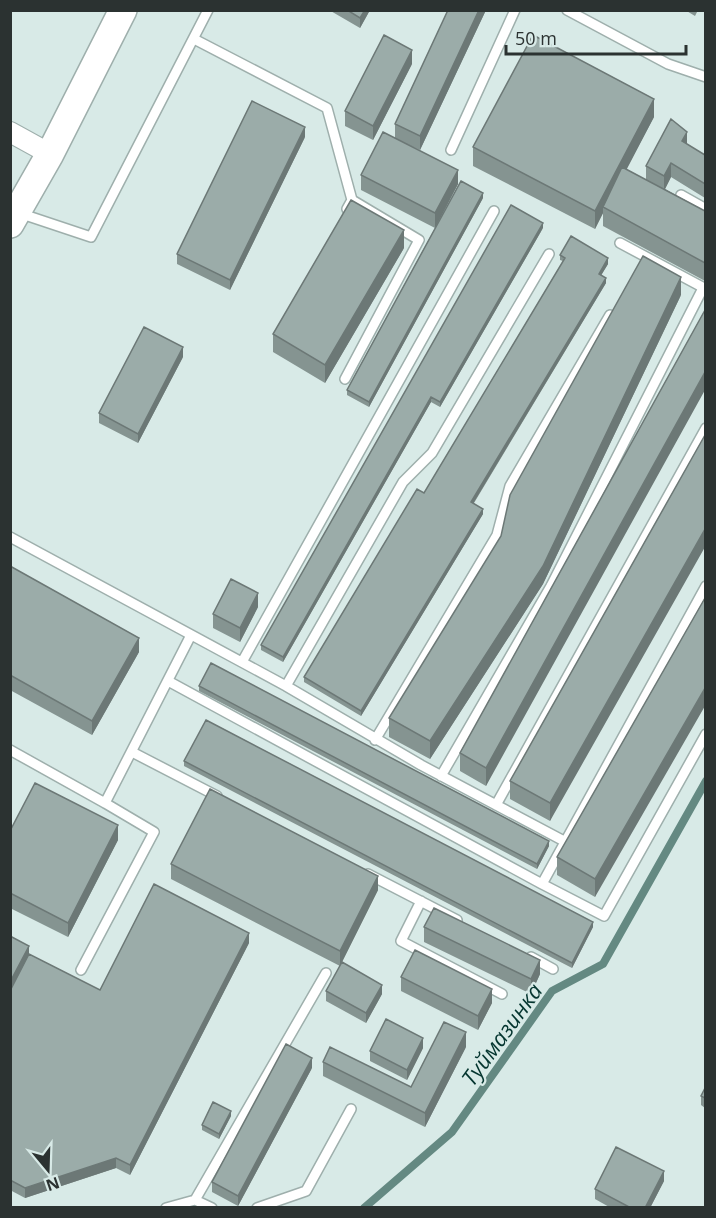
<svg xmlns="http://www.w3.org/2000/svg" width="716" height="1218" font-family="'Open Sans',sans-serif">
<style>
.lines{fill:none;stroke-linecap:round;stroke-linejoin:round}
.stream{stroke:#648982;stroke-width:8}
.lane-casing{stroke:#9eafac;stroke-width:12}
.street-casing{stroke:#9eafac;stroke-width:22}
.secondary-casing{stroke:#9eafac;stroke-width:30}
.lane{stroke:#fff;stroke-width:9}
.street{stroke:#fff;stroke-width:20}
.secondary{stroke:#fff;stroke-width:27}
.wall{fill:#859491}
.shaded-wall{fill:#6c7876}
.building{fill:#9baca9;stroke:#6c7876;stroke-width:1.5}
.labels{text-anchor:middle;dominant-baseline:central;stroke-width:4.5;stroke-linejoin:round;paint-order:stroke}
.water-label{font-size:22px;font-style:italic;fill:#04352f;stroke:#d8eae7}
</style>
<rect width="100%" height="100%" fill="#d8eae7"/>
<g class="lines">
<path class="stream" d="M364,1208L452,1132L552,991L603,964L706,781"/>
<g class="lane-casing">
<path id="lane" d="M567,10L668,64L706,77
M194,39L327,108L352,200L347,209
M451,150L515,10
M681,195L706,209
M19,213L91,237L208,10
M620,243L706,289
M345,379L419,240L352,200
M10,537L286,686L421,765L564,841
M706,586L542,884L604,916L706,734
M242,662L494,211
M168,681L542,884
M286,686L403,482L432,453L549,254
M375,740L497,535L510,486L610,315
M10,750L105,803L191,635
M132,752L217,796
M441,776L551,586L703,288
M496,805L706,428
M368,874L457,920
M421,901L401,941L502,994
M531,957L553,969
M81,970L154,832L105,803
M195,1200L212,1208
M166,1208L195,1200L326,973
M257,1208L306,1191L351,1109"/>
</g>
<g class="street-casing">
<path id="street" d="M10,132L50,154"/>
</g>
<g class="secondary-casing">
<path id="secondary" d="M10,224L50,154L123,10"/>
</g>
<use href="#lane" class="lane"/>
<use href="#street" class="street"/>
<use href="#secondary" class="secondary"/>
</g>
<path class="wall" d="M329,10H370L360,28Z
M448,10H486L420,150L407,144L458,184L436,227L483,198L369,407L347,395V390L435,228L361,190V175L395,138V124Z
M685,10H698L695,16Z
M412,64L373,140L345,126V111Z
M654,117L626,169L646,180V166L687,144L705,155V198L671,177L665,189L705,211V281L603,226V213L595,229L473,166V147Z
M305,137L230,290L177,264V254Z
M543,228L440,407L431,402L283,662L261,650V645Z
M404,248L325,383L273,352V334Z
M560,255L608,264L601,275L606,283L474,503L483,514L361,716L304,682V677L424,493L563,261L560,260Z
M681,295L543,584L430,759L389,737V718Z
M705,310L486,786L460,771V753Z
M183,357L138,443L99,423V413Z
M705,435L550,821L510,799V781Z
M10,566L139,652L92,735L10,690Z
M705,598L595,897L557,875V857Z
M258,607L240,642L213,628V614Z
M199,686L549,846L537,869L199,691Z
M184,761L593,927L572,968L184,766Z
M10,831L118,840L68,937L10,908Z
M171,864L378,890L340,966L171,879Z
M424,927L540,974L531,994L424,942Z
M10,936L29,954L100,990L249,943L130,1175L116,1168L25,1198L10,1190Z
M401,977L492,1003L478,1030L401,991Z
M326,991L382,994L366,1023L326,1001Z
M466,1047L425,1127L323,1076V1062L411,1087Z
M423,1048L407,1080L370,1061V1051Z
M312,1068L238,1206L212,1192V1182Z
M705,1088V1108L701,1105V1096Z
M231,1116L219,1139L202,1130V1125Z
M664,1181L650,1208H611L595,1199V1189Z"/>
<path class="shaded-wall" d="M365,10H370L360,28V18Z
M479,10H486L420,150V136Z
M412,50V64L373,140V126Z
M654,99V117L606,209L603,207V213L595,229V211Z
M305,127V137L230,290V280Z
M687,132V146L682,141Z
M671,163V177L664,191V176Z
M458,170V184L435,228V213Z
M483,193V198L369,407V402Z
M543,223V228L440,407V402Z
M404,230V248L325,383V365Z
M608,258V264L599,279V274Z
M681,277V295L543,584L430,759V741Z
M606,278V283L471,507V502Z
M183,347V357L138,443V434Z
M705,372V390L486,786V768Z
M431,397V402L283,662V657Z
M483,509V514L361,716V711Z
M705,529V547L550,821V803Z
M258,593V607L240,642V628Z
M139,638V652L92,735V721Z
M705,688V706L595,897V879Z
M118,825V840L68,937V923Z
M549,841V846L537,869V864Z
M378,876V890L340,966V951Z
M593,922V927L572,968V963Z
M249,933V943L130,1175V1165Z
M29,946V964L10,1001V982Z
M540,960V974L531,994V979Z
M382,985V994L366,1023V1013Z
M492,989V1003L478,1030V1016Z
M466,1032V1047L425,1127V1113Z
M423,1038V1048L407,1080V1070Z
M312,1058V1068L238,1206V1196Z
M231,1111V1116L219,1139V1134Z
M116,1158V1168L25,1198V1188Z
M664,1171V1181L650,1208H645Z"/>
<path class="building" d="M347,10H365L360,18Z
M448,10H479L420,136L395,124Z
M384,35L412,50L373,126L345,111Z
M533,35L654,99L595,211L473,147Z
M252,101L305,127L230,280L177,254Z
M671,119L687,132L682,141L705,155V184L671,163L664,176L646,166Z
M383,132L458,170L435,213L361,175Z
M622,167L705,211V263L603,207Z
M461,181L483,193L369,402L347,390Z
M351,200L404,230L325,365L273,334Z
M511,205L543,223L440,402L431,397L283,657L261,645Z
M571,236L608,258L599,274L606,278L471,502L483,509L361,711L304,677L417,489L424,493L565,258L560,255Z
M643,256L681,277L543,566L430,741L389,718L501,536L510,495Z
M705,310V372L486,768L460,753Z
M144,327L183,347L138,434L99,413Z
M705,435V529L550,803L510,781Z
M10,566L139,638L92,721L10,675Z
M231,579L258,593L240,628L213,614Z
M705,598V688L595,879L557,857Z
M211,663L549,841L537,864L199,686Z
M206,720L593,922L572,963L184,761Z
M35,783L118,825L68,923L10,893V831Z
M210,789L378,876L340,951L171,864Z
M154,884L249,933L130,1165L116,1158L25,1188L10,1180V991L29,954L100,990Z
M434,908L540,960L531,979L424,927Z
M10,936L29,946L10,982Z
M415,950L492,989L478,1016L401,977Z
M342,962L382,985L366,1013L326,991Z
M386,1019L423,1038L407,1070L370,1051Z
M444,1022L466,1032L425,1113L323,1062L330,1047L411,1087Z
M286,1044L312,1058L238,1196L212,1182Z
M705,1088V1098L701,1096Z
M213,1102L231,1111L219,1134L202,1125Z
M616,1147L664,1171L645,1208H631L595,1189Z"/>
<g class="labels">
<g class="water-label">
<text transform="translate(501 1034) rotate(-54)">Туймазинка</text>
</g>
</g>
<rect width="716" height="1218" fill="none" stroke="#2b3231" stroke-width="24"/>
<g transform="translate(48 1170) rotate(161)" stroke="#d8eae7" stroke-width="4.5" paint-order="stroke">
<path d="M0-4.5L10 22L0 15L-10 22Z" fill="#2b3231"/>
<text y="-9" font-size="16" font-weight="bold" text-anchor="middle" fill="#2b3231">N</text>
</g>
<path d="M506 45v9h180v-9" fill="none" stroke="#2b3231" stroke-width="3"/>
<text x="515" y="45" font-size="18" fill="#2b3231" stroke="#d8eae7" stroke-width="4.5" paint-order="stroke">50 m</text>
</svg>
